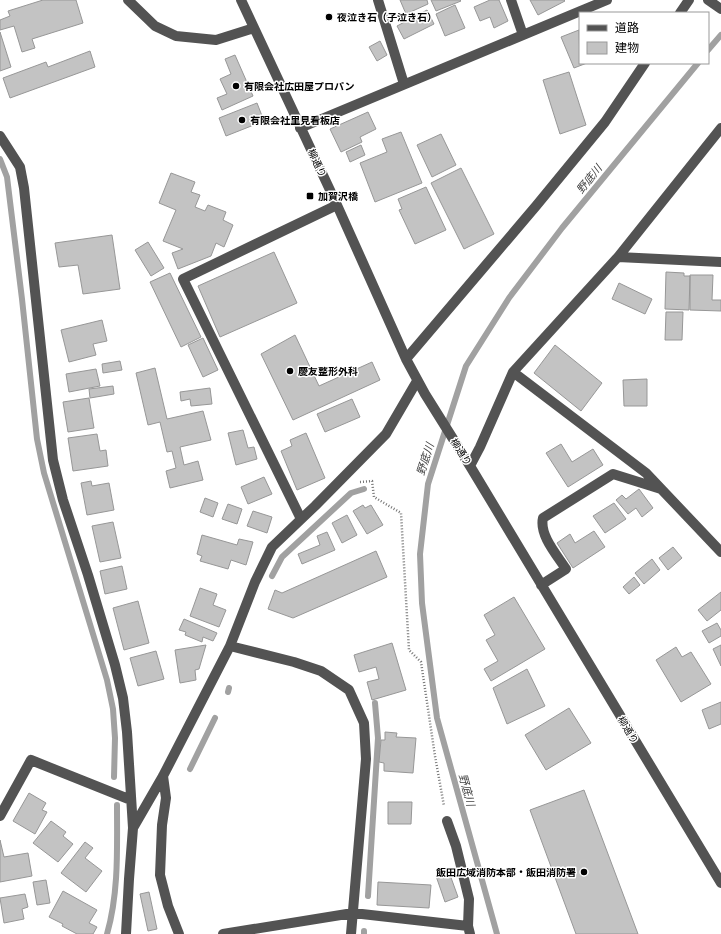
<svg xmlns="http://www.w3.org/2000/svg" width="721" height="934" font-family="'Titillium Web','Noto Sans JP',sans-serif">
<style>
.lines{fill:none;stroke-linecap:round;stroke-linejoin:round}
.stream{stroke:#a1a1a1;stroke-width:6}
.building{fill:#c3c3c3;stroke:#979797}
.path{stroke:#757575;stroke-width:2.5;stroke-dasharray:1 2;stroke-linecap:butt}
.minor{stroke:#535353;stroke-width:10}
.poi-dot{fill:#000;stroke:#fff;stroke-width:1.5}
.labels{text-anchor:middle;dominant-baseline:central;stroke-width:3;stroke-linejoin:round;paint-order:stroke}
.poi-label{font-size:10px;font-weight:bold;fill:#000;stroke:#fff;text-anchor:start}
.street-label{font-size:10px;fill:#000;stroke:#fff}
.water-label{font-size:11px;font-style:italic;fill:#424242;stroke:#fff}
</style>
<rect width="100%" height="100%" fill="#fff"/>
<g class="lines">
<path class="stream" d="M708,50L721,35
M0,159L7,177L22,299L37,439L44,473L107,680L113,709L115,738L114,777
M272,576L282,557L351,493L364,489
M228,692L229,688
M190,769L215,718
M368,896L378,738L375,703
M107,934C119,892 117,848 117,805
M364,934V931
M497,934L437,718L422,603L420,554L428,484L466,366L509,298L562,228L698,63"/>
</g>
<path class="building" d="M43,0H76L83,23L32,39L35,48L22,52L14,26L0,30V20L10,16L8,11Z
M400,0H427L428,4L406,14Z
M431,0H460L461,1L436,11Z
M490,0H499L508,21L494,28L490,17L480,21L474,7Z
M530,0H564L565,1L538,15Z
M455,5L465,28L445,36L436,14Z
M427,10L434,24L404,39L397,26Z
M579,30L580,63H587L574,68L561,37Z
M0,32L11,67L0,71Z
M380,41L387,55L377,61L369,47Z
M90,51L95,67L10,98L3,78L46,62L48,67Z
M235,55L253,96L222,110L217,98L227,94L220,79L231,74L225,59Z
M569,72L586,125L560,134L543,80Z
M257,103L264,121L226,136L219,118Z
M368,112L376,129L360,137L362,142L341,152L330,129Z
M401,132L422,183L375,202L360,163L387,152L382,139Z
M441,134L456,165L432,177L417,145Z
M361,145L365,155L350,162L346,152Z
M461,168L494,234L464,249L431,183Z
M171,173L195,182L191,192L200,195L195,207L205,211L208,205L226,212L223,220L233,225L224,247L216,243L211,256L178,269L172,253L183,249L163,241L176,210L159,203Z
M426,187L446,230L415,244L399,210L402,209L398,199Z
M112,235L120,289L83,294L78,265L59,267L55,243Z
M148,242L164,268L151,276L135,250Z
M274,252L297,303L220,337L198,286Z
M666,272L684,273V276H690L689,310L665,309Z
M170,273L201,337L181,347L150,282Z
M690,275H713L712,300H721V311L690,310Z
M619,283L652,299L645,314L612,299Z
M666,312H683L682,340H665Z
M102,320L107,341L93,344L96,355L69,362L61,330Z
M295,335L319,386L372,362L380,380L293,420L261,354Z
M203,338L218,370L203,377L188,345Z
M555,345L602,383L581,411L534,373Z
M120,361L122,370L103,373L102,364Z
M155,368L167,419L203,411L211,440L180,447L184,465L198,461L203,480L170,488L166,471L176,468L172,451L167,452L160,422L148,425L136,373Z
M96,369L100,386L69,392L66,374Z
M647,379V406H624L623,380Z
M113,386L114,394L90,398L89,389Z
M210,388L212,404L191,406L190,399L181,401L180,392Z
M89,398L94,428L68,432L63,402Z
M352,399L360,417L325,432L317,414Z
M243,430L248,448L254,447L257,459L236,465L228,433Z
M306,433L325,478L297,490L281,451L292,446L290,440Z
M97,434L100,451L106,450L108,466L73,471L68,438Z
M561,444L572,462L593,449L603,465L568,487L546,453Z
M264,477L272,494L248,504L241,487Z
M91,481L92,486L109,483L114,510L87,515L81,483Z
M639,489L653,508L642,517L636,508L628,514L616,500L622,495L626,499Z
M205,498L218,503L213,517L200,512Z
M614,503L626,519L605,533L593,516Z
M228,504L242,509L237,524L222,519Z
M363,505L365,508L371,505L383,525L367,534L353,511Z
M253,511L272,517L267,533L247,526Z
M347,515L357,535L342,543L332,523Z
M113,522L121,558L100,562L92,526Z
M594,531L605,547L573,568L557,543L570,534L575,543Z
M327,532L335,550L302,564L298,554L320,545L317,536Z
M202,535L237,545L239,539L253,542L246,565L231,560L228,569L200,561L202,556L197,554Z
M673,547L682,558L668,570L659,558Z
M376,551L387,577L293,618L268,609L275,590L282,593Z
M652,559L660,570L644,584L635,573Z
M122,566L127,589L105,594L100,571Z
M634,577L640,585L629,594L623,587Z
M200,588L217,594L213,605L226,610L219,627L190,616Z
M721,592V610L707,621L698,610Z
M514,597L545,649L491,681L484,669L498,661L486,640L495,635L484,615Z
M138,601L149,643L124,650L113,608Z
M184,619L217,633L213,641L203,637L202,642L185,635L186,632L179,630Z
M717,623L721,630V636L709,643L702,631Z
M392,643L406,690L372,700L367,682L379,679L376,667L359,672L354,655Z
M206,645L199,669L195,670L196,680L180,683L175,650Z
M721,645V666L713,649Z
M676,647L682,657L691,652L711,684L681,702L656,660Z
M156,651L164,679L138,686L130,658Z
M527,669L545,706L507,724L493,688Z
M721,702V724L709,729L702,710Z
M569,708L591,743L546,770L525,735Z
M385,732L397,733L396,737L416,738L413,773L384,771V763L379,762L381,740H385Z
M584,790L638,934H576L530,810Z
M29,793L46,803L42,810L47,812L35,834L13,821Z
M388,802H412L411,824H388Z
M51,821L66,832L63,836L73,844L58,862L33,843Z
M0,840L4,857L28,853L32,876L0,882Z
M85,842L93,848L85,858L102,871L86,892L61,873Z
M449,872L458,897L445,902L436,876Z
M46,880L50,903L37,905L33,882Z
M378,882L431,885L429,908L377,905Z
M63,891L97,910L89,923L97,927L93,934H77L62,926L63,924L49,917Z
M149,892L157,929L148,931L140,894Z
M25,894L28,907L22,909L24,919L4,923L0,898Z"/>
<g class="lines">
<path class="path" d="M360,482L372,481L374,497L401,513L409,650L421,662L435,756L444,806"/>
<path class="minor" d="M128,0L155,26L176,36L216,40L254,28
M241,0L337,205L406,359L425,394L470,466L721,883
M378,0L404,84
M511,0L523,35
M708,0L721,9
M680,13L689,0
M300,128L607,0
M0,136L20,167L24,188L53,460L63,500L88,575L115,665L123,698L127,732L133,828L129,879L126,934
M618,257L721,262
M406,359L536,206L605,122L645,63
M513,372L646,473L721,552
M470,466L480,447L513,372L618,257L721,128
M301,519L183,279L337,205
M541,585L566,569C557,555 539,535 543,518L613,474L661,489
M230,646L294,662L321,671L349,690L364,723L366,759L351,934
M163,776L166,798L162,825L160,875L168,906L179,934
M0,816L31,760L131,800
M447,821L456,846L469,899L468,926
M133,828L163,776L230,646L255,582L272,547L315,506L386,434L417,381
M223,934L353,913L468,926L470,934"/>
</g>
<g class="poi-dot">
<circle cx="329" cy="17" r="4"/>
<circle cx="236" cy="86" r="4"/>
<circle cx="242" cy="120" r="4"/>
<rect x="306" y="192" width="8" height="8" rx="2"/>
<circle cx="290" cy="371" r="4"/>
<circle cx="584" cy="872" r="4"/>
</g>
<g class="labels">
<g class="poi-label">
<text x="337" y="17">夜泣き石（子泣き石）</text>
<text x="244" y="86">有限会社広田屋プロパン</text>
<text x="250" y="120">有限会社里見看板店</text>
<text x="318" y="196">加賀沢橋</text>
<text x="298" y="371">慶友整形外科</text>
<text x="576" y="872" text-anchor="end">飯田広域消防本部・飯田消防署</text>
</g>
<g class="street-label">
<text transform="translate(317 163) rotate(65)">柳通り</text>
<text transform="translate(461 452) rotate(58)">柳通り</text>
<text transform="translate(628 730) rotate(59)">柳通り</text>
</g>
<g class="water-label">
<text transform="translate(589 179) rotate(-51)">野底川</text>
<text transform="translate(425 459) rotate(-72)">野底川</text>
<text transform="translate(467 790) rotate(75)">野底川</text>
</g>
</g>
<rect x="579" y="12" width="130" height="52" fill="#ffffff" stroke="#999999"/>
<rect x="587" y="25" width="20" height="6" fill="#535353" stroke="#999999"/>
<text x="615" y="32" font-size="12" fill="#000000">道路</text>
<rect x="587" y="42" width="20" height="12" fill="#c3c3c3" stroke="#999999"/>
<text x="615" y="52" font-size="12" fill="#000000">建物</text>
</svg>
